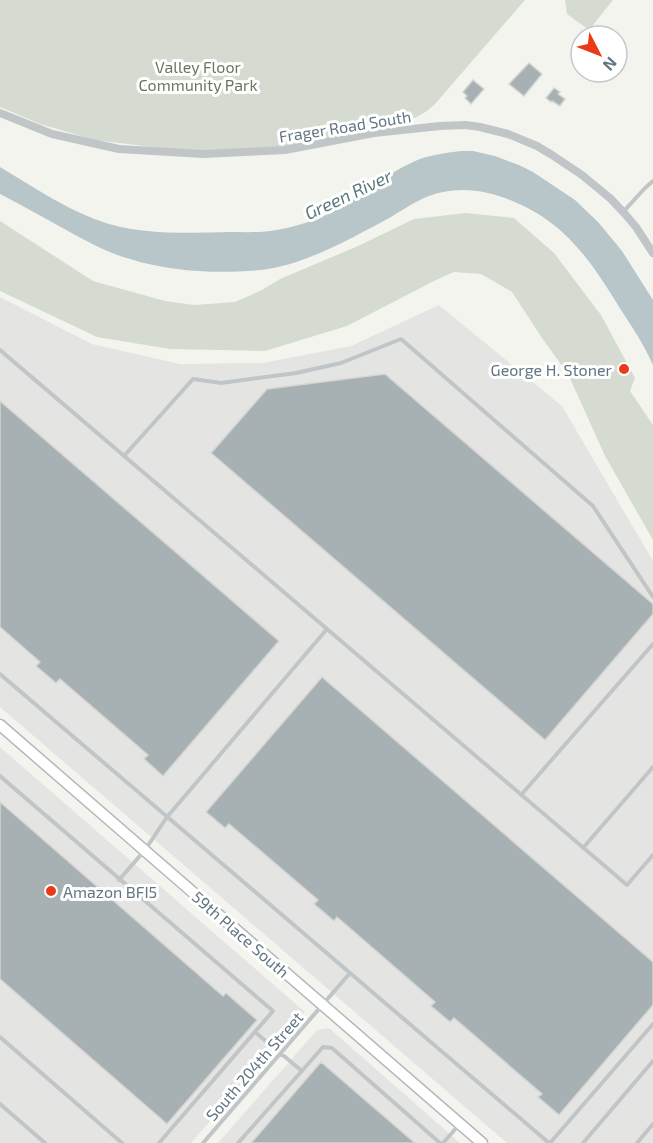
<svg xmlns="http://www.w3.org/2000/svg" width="653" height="1143" font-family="'Exo 2',sans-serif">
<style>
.built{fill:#e4e5e3}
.green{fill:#d5dbd0}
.water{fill:#b8c6c9}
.building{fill:#a7b1b4;stroke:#d5d5d2;stroke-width:1.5}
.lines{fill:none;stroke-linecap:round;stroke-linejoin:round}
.secondary-casing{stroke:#b2b8bc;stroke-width:13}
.lane{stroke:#c0c5c7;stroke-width:4}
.street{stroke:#c0c5c7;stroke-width:8}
.secondary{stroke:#fff;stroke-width:10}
.poi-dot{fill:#ea3b19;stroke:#fff;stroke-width:2}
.labels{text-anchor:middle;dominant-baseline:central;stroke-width:6;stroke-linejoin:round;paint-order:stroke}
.park-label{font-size:16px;fill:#677960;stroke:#fff}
.street-label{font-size:16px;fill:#617682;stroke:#fff}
.poi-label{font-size:16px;fill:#617682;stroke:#fff;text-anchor:end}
.water-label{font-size:18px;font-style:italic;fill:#5d797f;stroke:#fff}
</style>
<rect width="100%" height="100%" fill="#f4f4ef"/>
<path class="built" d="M0,297L92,344L180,364L263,363L351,346L439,305L562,406L653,561V1143H507L0,707Z
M0,747L305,1012L191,1143H0Z
M329,1028L460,1143H218L317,1030Z"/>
<path class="green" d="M0,0H525L435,104L427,111L417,117L405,121L366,125L359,128L349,135L289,146L217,151L176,150L95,140L40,124L0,107Z
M565,0H613L589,30L567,14Z
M466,213L514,218L554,253L601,315L635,378L630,391L653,425V540L605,456L568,374L542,338L512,292L481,274L454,272L434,281L347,326L265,351L170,349L97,337L0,291V221L93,281L165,301L194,305L235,302L262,290L280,279L358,246L414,219Z"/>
<path class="water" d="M461,151H473L495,156L519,165L533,172L575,200L598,222L622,251L653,300V365C644,345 633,328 621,310C589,258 563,218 502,197C475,188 448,187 422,199C411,204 401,211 391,217C352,238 305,265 261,270C218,274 171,272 130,259C108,253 88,242 68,231C45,218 23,206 0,194V167C35,188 70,212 109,224C148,235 190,233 230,232C245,232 261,233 276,230C295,227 314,221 332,212C360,198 384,175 413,162C428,155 445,153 461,151Z"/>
<path class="building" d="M529,63L542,74L524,96L509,84Z
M473,80L484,89L471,104L465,98L467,96L463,92Z
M554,88L560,92L558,94L565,99L560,106L552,101L551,102L546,98Z
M385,374L653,604V614L545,740L211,453L267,389Z
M0,401L279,641L163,776L144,759L148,755L60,679L56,683L36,666L40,662L0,627Z
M322,677L653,962V1005L559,1115L538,1097L542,1094L454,1018L450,1022L431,1006L435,1002L337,917L334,921L314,904L318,900L229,824L225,828L206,812Z
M0,802L223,996L226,993L257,1020L167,1124L0,979Z
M321,1062L415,1143H251Z"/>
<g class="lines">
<g class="secondary-casing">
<path id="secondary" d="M0,725L482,1143"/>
</g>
<path class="lane" d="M624,211L645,188L653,181
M0,350L327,629L167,817L145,850L119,880
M124,456L193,379L221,383L296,373L341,363L401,339L593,506L653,597
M327,629L627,885L653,855
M0,674L549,1143
M0,776L273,1011L159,1143
M521,795L653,644
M583,848L653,767
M255,1032L302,1071
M0,1037L122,1143
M0,1104L45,1143
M203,1143L350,973
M238,1143L323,1047L332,1048L440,1143
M443,1143L458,1126
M550,1143L653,1024
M583,1143L653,1061
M637,1143L653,1124"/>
<path class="street" d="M0,113L52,134L119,149L203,154L285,150L374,133L440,126L466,125L480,127L508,134L537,146L552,155L582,175L611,199L625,214L636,227L653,253"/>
<use href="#secondary" class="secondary"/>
</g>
<g class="poi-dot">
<circle cx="624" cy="369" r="6"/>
<circle cx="51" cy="891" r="6"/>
</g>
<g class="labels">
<g class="park-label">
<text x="198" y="66">Valley Floor<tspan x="198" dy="18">Community Park</tspan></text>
</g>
<g class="street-label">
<text transform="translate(345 126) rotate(-9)">Frager Road South</text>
<text transform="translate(241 934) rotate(41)">59th Place South</text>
<text transform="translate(254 1066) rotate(-49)">South 204th Street</text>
</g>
<g class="poi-label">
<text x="612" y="369">George H. Stoner</text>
<text x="63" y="891" text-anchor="start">Amazon BFI5</text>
</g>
<g class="water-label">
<text transform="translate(348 194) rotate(-25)">Green River</text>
</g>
</g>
<g transform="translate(599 54) rotate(132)"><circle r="28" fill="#ffffff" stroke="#c0c8cd" stroke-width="1.5"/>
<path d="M0-4.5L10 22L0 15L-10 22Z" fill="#ea3b19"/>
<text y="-9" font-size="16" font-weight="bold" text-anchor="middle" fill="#617682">N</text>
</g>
</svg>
